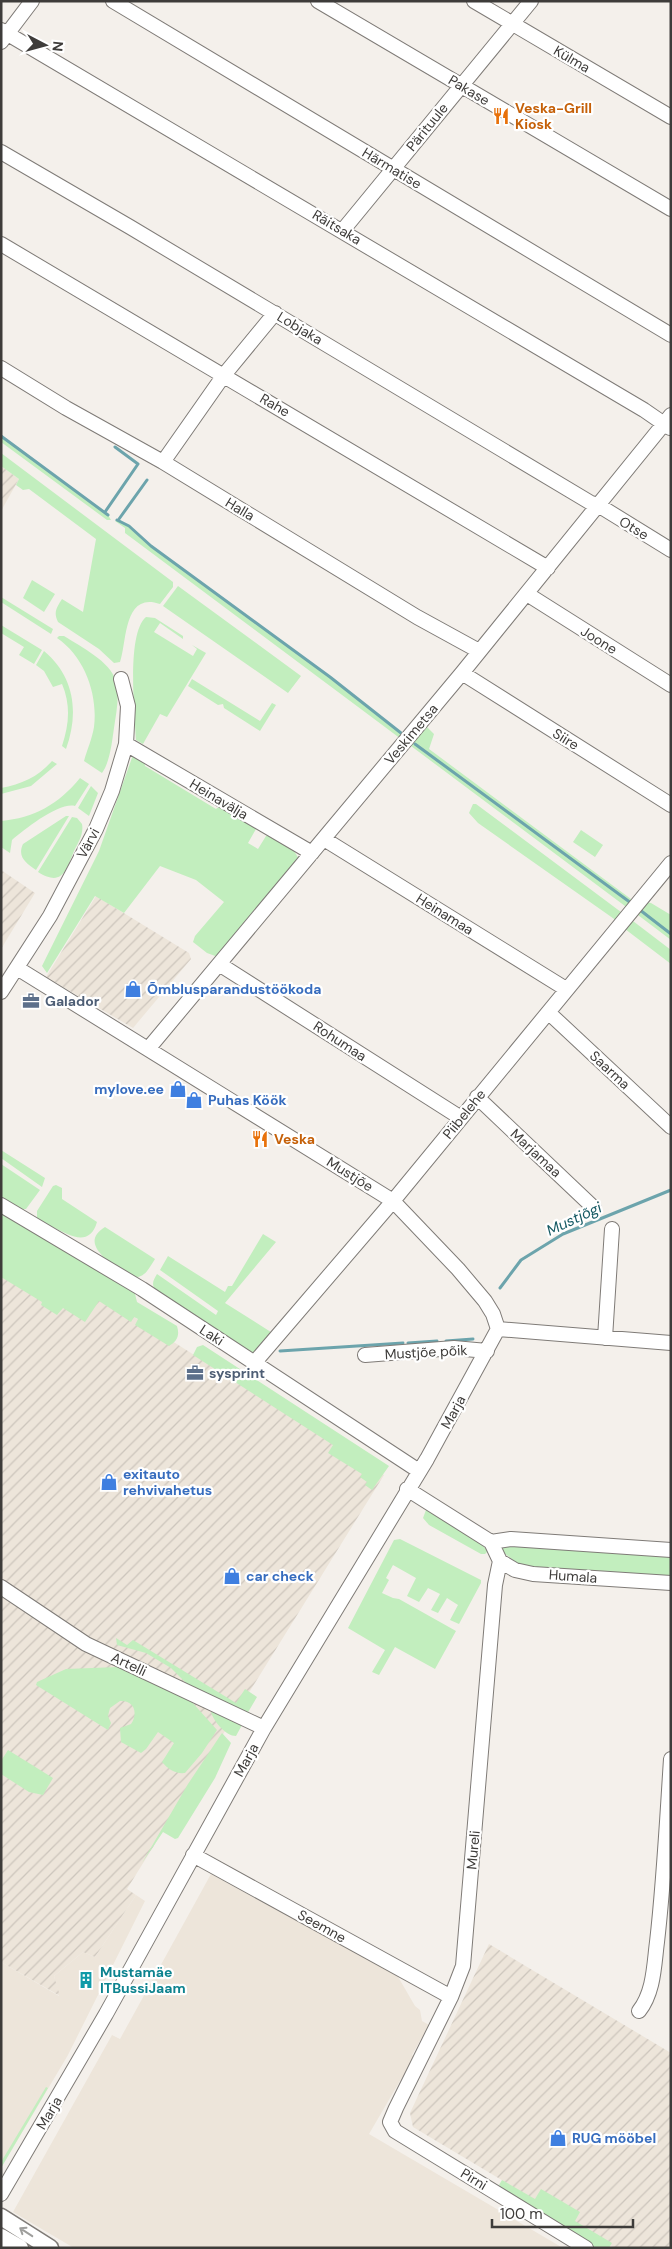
<svg xmlns="http://www.w3.org/2000/svg" width="672" height="2249" font-family="'DM Sans',sans-serif">
<style>
.built{fill:#ede5da}
.industrial{fill:url(#industrial-furrows)}
.grass{fill:#c2eebe}
.lines{fill:none;stroke-linecap:round;stroke-linejoin:round}
.stream{stroke:#6ca4ac;stroke-width:3}
.minor-casing{stroke:#7f7b77;stroke-width:16}
.major-casing{stroke:#7f7b77;stroke-width:19}
.minor{stroke:#fff;stroke-width:14}
.major{stroke:#fff;stroke-width:16}
.oneway{stroke:#9e9e9c}
.labels{text-anchor:middle;dominant-baseline:central;stroke-width:4.5;stroke-linejoin:round;paint-order:stroke}
.street-label{font-size:14px;fill:#3e3c3a;stroke:#fff}
.food-label{font-size:14px;font-weight:bold;fill:#c56008;stroke:#fff;text-anchor:start}
.shop-label{font-size:14px;font-weight:bold;fill:#366cbe;stroke:#fff;text-anchor:start}
.service-label{font-size:14px;font-weight:bold;fill:#4e5e75;stroke:#fff;text-anchor:start}
.culture-label{font-size:14px;font-weight:bold;fill:#0d838f;stroke:#fff;text-anchor:start}
.water-label{font-size:15px;font-style:italic;fill:#165a64;stroke:#fff}
</style>
<defs>
<pattern id="industrial-furrows" width="10" height="10" patternUnits="userSpaceOnUse" patternTransform="scale(1.25)"><rect width="10" height="10" fill="#ede5da"/><path d="M-1 1l2-2M0 10L10 0M9 11l2-2" fill="none" stroke="#ccc5bc"/></pattern>
</defs>
<rect width="100%" height="100%" fill="#f4f0eb"/>
<path class="built" d="M211,1874L397,1975L415,2006L420,2010L422,2021L429,2025L412,2055L414,2057L369,2134L563,2248H74L13,2212L112,2035L120,2039Z
M136,1895L145,1901L68,2055L1,2168V1962L59,1996L54,1976L83,1952L95,1957Z"/>
<path class="industrial" d="M1,466L19,479L1,511Z
M1,870L35,893L1,949Z
M96,896L189,953L191,959L133,1028L46,977Z
M1,1233L384,1475L127,1889L136,1895L95,1957L83,1952L54,1976L60,1996L1,1962Z
M489,1944L671,2053V2248H615L413,2127L410,2113Z"/>
<path class="grass" d="M1,436L108,515L111,520H107L1,442Z
M1,453L173,582V587L160,604C123,591 127,643 120,662L114,663L99,649L58,622C53,612 57,607 62,599L83,612L96,539L29,489L23,490L16,485L19,479L1,466Z
M119,519L151,546L330,677L401,733V739L125,533V528L115,521Z
M32,580L55,594L44,612L23,598Z
M178,586L301,676L288,693L163,606Z
M1,597L53,629L51,634L1,602Z
M146,617L155,618L183,636V639L160,623L154,632L193,656L197,649L192,645L206,653L167,717L160,714L143,744L136,740C135,715 126,634 146,617Z
M1,625L42,650L34,664L19,655L24,647L1,633Z
M59,636H64C81,647 110,661 116,681C120,696 116,714 114,728C112,742 110,762 102,773L84,761C87,750 92,739 94,727C98,695 85,657 57,638Z
M44,651C75,677 79,713 66,749L62,746C69,725 71,705 62,684L53,687L44,671L36,665Z
M192,679L260,721L272,703L276,705L260,731L224,708L223,704L218,705L188,686Z
M424,724L434,734L429,749L635,902L629,909L407,743Z
M134,752L144,759L145,766L216,809L221,805L255,826L256,829L248,843L258,849L266,836L270,835L294,851L299,859L218,957L207,953L193,942L195,936L224,902L196,880L160,866L124,913L95,896L47,973L42,966L99,851Z
M52,761L57,764L31,786L1,794V788C22,784 38,777 52,761Z
M80,778L89,784L75,806C59,802 25,829 12,840L10,853L1,847V821C34,818 59,804 80,778Z
M91,786L98,793L89,816L78,808Z
M473,804H476L625,915L617,921L478,823L469,813Z
M66,816H69L36,870C26,863 17,857 23,844Z
M72,817L77,818L82,824C84,834 78,843 74,851C66,871 62,887 38,872Z
M581,830L603,845L595,857L573,842Z
M642,902L651,903L671,915V940L634,912Z
M629,918L671,950V964L625,929Z
M1,1150L45,1178L42,1187L1,1158Z
M1,1164L40,1190L26,1209H19L1,1196Z
M56,1185L62,1188V1199L97,1222C90,1247 70,1236 55,1228C48,1225 42,1223 37,1218V1211L53,1186Z
M1,1212L134,1290L137,1302L177,1326C180,1336 177,1341 169,1346L135,1325L138,1319L134,1317L131,1322L99,1301L85,1322L63,1308L57,1315L41,1305L42,1302L1,1277Z
M105,1227L155,1259C149,1268 145,1279 132,1277C118,1268 75,1245 105,1227Z
M263,1234L276,1242L225,1303L274,1334L257,1352L251,1353L156,1291C151,1284 153,1281 157,1274L216,1315L218,1311L160,1270L168,1256L225,1292L228,1286H232Z
M203,1345L389,1466L372,1490L365,1485L367,1482L360,1477L362,1474L328,1453L333,1445L193,1355L197,1347Z
M426,1510H430L480,1543L488,1551L485,1554H481L429,1525L423,1518Z
M400,1539L481,1580V1583L459,1624L450,1620L458,1605L447,1598L438,1613L431,1610L440,1594L428,1588L419,1602L407,1596L416,1578L393,1565L386,1578L389,1580L382,1593L393,1598L399,1599L456,1631L435,1669L395,1647L379,1675L372,1672L385,1650L348,1628L394,1540Z
M505,1544L671,1553V1578L543,1570L520,1565L504,1553L502,1548Z
M116,1638L127,1645L133,1640L236,1703L245,1689L257,1697L247,1714L188,1685L171,1668L146,1653L117,1645Z
M118,1667L125,1668L191,1701L217,1730L202,1753L185,1773C175,1774 168,1769 162,1762L174,1743L158,1732L146,1749L141,1753L121,1742L120,1728L131,1724C138,1714 135,1700 120,1701L110,1708L108,1716L111,1723L108,1730L36,1685L37,1682L66,1669Z
M217,1710L242,1725L236,1736C226,1736 214,1722 211,1712Z
M222,1733L231,1743L215,1778L178,1838L175,1839L163,1832L142,1863L188,1784Z
M8,1750L53,1778L43,1795L29,1792L1,1774V1761Z
M46,2087L48,2088L1,2168V2162Z
M502,2180L535,2199L541,2189L580,2212L575,2221L612,2243L609,2248H596L504,2192L499,2185Z"/>
<g class="lines">
<path class="stream" d="M1,436L108,515
M105,512L138,464L115,447
M119,519L147,480
M117,520L129,526L151,546L330,677L401,733
M415,744L631,903
M640,910L671,934
M500,1288L521,1260L563,1234L671,1190
M446,1341L473,1339
M408,1343L437,1341
M280,1351L403,1343"/>
<g class="minor-casing">
<path id="minor" d="M113,1L671,335
M318,1L671,209
M474,1L671,117
M1,30L644,410L670,428
M1,42L32,1
M1,152L130,227L591,503L598,505L671,550
M343,230L531,1
M1,244L548,568
M1,368L66,408L163,462L417,617L479,651
M163,462L224,375L275,313
M527,594L671,685
M462,673L671,805
M126,744L312,853
M324,839L566,989
M219,964L461,1118
M17,968L393,1201L458,1269L485,1301L493,1314L498,1329
M1,992L50,916L96,829L112,791L126,744L128,706L121,679
M549,1013L671,1127
M148,1049L462,673L671,415
M477,1097L594,1208
M1,1205L142,1289L419,1471
M498,1329L671,1343
M605,1338L612,1229
M365,1355L454,1348L487,1351
M255,1362L393,1201L671,863
M407,1489L491,1542L500,1561L515,1570L533,1574L671,1583
M491,1542L511,1539L671,1550
M500,1561L495,1585L463,1966L451,1997L396,2108L390,2122L395,2131L586,2248
M1,1587L86,1644L264,1728
M193,1855L451,1997
M639,2011C654,1992 654,1965 657,1942C664,1881 667,1820 671,1759
M1,2194L106,2014L264,1728L427,1459L498,1329"/>
</g>
<g class="major-casing">
<path id="major" d="M1,2217L50,2248
M1,2237L20,2248"/>
</g>
<use href="#minor" class="minor"/>
<use href="#major" class="major"/>
</g>
<defs><path id="oneway-shaft" d="M-6 0H5M1.5-3L5.5 0L1.5 3" fill="none" stroke-width="1.6" stroke-linecap="round" stroke-linejoin="round" transform="scale(1.25)"/></defs>
<use class="oneway" href="#oneway-shaft" transform="translate(26 2232) rotate(-147)"/>
<defs>
<g id="restaurant-bare" transform="scale(1.35)"><path d="M-5-6h1v4h1v-4h1v4h1v-4h1v5L-1.5 .5V6h-2V.5L-5-1ZM5-6V6H3V1.5H1.5Q1.5-4 5-6Z" fill="#e8710a" stroke="#fff" stroke-width="2.5" paint-order="stroke"/></g>
<g id="shop-bare" transform="scale(1.35)"><path d="M-5-2.5h2.3a2.7 3.5 0 0 1 5.4 0H5L5.5 6h-11ZM-1.5-2.5h3a1.5 2.3 0 0 0-3 0Z" fill="#3f7fe0" stroke="#fff" stroke-width="2.5" paint-order="stroke"/></g>
<g id="office-bare" transform="scale(1.35)"><path d="M-6-3h4V-5.5h4V-3h4V5H-6ZM-1-4.5V-3h2v-1.5ZM-6 0V1H6V0Z" fill="#5c6f8a" stroke="#fff" stroke-width="2.5" paint-order="stroke"/></g>
<g id="building-bare" transform="scale(1.35)"><path d="M-4-6H4V6H1V3H-1V6H-4ZM-2.5-4.3h1.7v1.8h-1.7ZM.8-4.3h1.7v1.8H.8ZM-2.5-1h1.7V.8h-1.7ZM.8-1h1.7V.8H.8Z" fill="#0f9aa8" stroke="#fff" stroke-width="2.5" paint-order="stroke"/></g>
</defs>
<g fill-rule="evenodd">
<use href="#restaurant-bare" x="501" y="116"/>
<use href="#shop-bare" x="133" y="989"/>
<use href="#office-bare" x="31" y="1001"/>
<use href="#shop-bare" x="178" y="1089"/>
<use href="#shop-bare" x="194" y="1100"/>
<use href="#restaurant-bare" x="260" y="1139"/>
<use href="#office-bare" x="195" y="1373"/>
<use href="#shop-bare" x="109" y="1482"/>
<use href="#shop-bare" x="232" y="1576"/>
<use href="#building-bare" x="86" y="1980"/>
<use href="#shop-bare" x="558" y="2138"/>
</g>
<g class="labels">
<g class="street-label">
<text transform="translate(572 59) rotate(30)">Külma</text>
<text transform="translate(469 90) rotate(31)">Pakase</text>
<text transform="translate(427 127) rotate(-51)">Pärituule</text>
<text transform="translate(392 168) rotate(31)">Härmatise</text>
<text transform="translate(337 227) rotate(31)">Räitsaka</text>
<text transform="translate(300 328) rotate(31)">Lobjaka</text>
<text transform="translate(275 405) rotate(30)">Rahe</text>
<text transform="translate(240 509) rotate(31)">Halla</text>
<text transform="translate(634 528) rotate(32)">Otse</text>
<text transform="translate(599 640) rotate(32)">Joone</text>
<text transform="translate(411 734) rotate(-50)">Veskimetsa</text>
<text transform="translate(566 739) rotate(32)">Siire</text>
<text transform="translate(219 799) rotate(31)">Heinavälja</text>
<text transform="translate(88 843) rotate(-62)">Värvi</text>
<text transform="translate(445 914) rotate(32)">Heinamaa</text>
<text transform="translate(340 1041) rotate(33)">Rohumaa</text>
<text transform="translate(610 1070) rotate(43)">Saarma</text>
<text transform="translate(464 1114) rotate(-51)">Piibelehe</text>
<text transform="translate(536 1153) rotate(43)">Marjamaa</text>
<text transform="translate(350 1174) rotate(32)">Mustjõe</text>
<text transform="translate(212 1335) rotate(33)">Laki</text>
<text transform="translate(426 1352) rotate(-3)">Mustjõe põik</text>
<text transform="translate(453 1412) rotate(-61)">Marja</text>
<text transform="translate(573 1576) rotate(4)">Humala</text>
<text transform="translate(129 1664) rotate(25)">Artelli</text>
<text transform="translate(246 1760) rotate(-61)">Marja</text>
<text transform="translate(473 1850) rotate(-85)">Mureli</text>
<text transform="translate(322 1926) rotate(29)">Seemne</text>
<text transform="translate(49 2113) rotate(-59)">Marja</text>
<text transform="translate(474 2179) rotate(31)">Pirni</text>
</g>
<g class="food-label">
<text x="515" y="108">Veska-Grill<tspan x="515" dy="16">Kiosk</tspan></text>
<text x="274" y="1139">Veska</text>
</g>
<g class="shop-label">
<text x="147" y="989">Õmblusparandustöökoda</text>
<text x="164" y="1089" text-anchor="end">mylove.ee</text>
<text x="208" y="1100">Puhas Köök</text>
<text x="123" y="1474">exitauto<tspan x="123" dy="16">rehvivahetus</tspan></text>
<text x="246" y="1576">car check</text>
<text x="572" y="2138">RUG mööbel</text>
</g>
<g class="service-label">
<text x="45" y="1001">Galador</text>
<text x="209" y="1373">sysprint</text>
</g>
<g class="culture-label">
<text x="100" y="1972">Mustamäe<tspan x="100" dy="16">ITBussiJaam</tspan></text>
</g>
<g class="water-label">
<text transform="translate(574 1219) rotate(-25)">Mustjõgi</text>
</g>
</g>
<rect width="672" height="2249" fill="none" stroke="#3e3c3a" stroke-width="5"/>
<g transform="translate(45 45) rotate(96)" stroke="#ffffff" stroke-width="4" paint-order="stroke">
<path d="M0-4L9 19L0 12L-9 19Z" fill="#3e3c3a"/>
<text y="-8" font-size="14" font-weight="bold" text-anchor="middle" fill="#3e3c3a">N</text>
</g>
<path d="M492 2219v8h141v-8" fill="none" stroke="#3e3c3a" stroke-width="2.5"/>
<text x="500" y="2219" font-size="15" fill="#3e3c3a" stroke="#ffffff" stroke-width="4" paint-order="stroke">100 m</text>
</svg>
